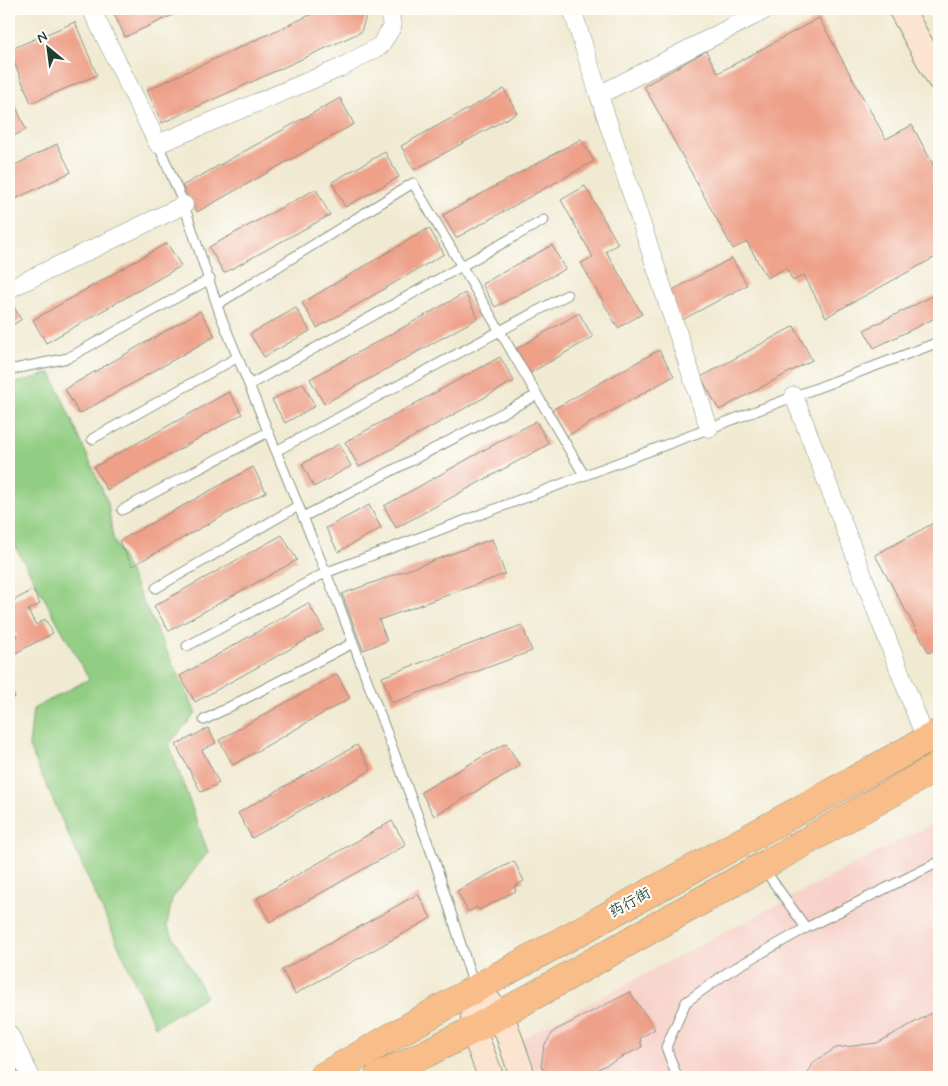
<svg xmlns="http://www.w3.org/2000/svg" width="948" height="1086" font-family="Mynerve,'LXGW WenKai TC',sans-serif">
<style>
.built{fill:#f7d1c9}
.green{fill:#91cd82;stroke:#58855b}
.building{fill:#eea089}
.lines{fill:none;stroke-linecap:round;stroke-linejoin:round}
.lane-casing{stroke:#889483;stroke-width:11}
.street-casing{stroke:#889483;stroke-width:19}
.secondary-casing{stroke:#889483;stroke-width:27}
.primary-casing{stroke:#889483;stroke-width:29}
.lane{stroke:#fff;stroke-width:9}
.street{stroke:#fff;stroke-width:18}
.secondary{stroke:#fce5d0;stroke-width:25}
.primary{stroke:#f8bd89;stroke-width:28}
.labels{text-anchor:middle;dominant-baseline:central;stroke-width:4.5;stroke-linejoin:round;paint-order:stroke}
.street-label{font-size:15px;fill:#1f3d34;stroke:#fdfcf7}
</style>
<rect width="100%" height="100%" fill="#fdfcf7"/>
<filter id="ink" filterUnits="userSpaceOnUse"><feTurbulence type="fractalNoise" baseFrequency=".02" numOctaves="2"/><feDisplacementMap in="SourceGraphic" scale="10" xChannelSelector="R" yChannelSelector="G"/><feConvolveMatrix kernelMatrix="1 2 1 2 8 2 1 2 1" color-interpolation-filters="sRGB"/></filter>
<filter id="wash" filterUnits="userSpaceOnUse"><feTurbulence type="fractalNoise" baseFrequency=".0096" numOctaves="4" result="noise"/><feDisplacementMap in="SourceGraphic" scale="20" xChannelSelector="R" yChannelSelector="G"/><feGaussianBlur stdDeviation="1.12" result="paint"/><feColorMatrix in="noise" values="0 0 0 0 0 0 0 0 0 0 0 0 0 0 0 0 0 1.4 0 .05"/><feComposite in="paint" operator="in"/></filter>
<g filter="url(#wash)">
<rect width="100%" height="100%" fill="#f1ead2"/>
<path class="built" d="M939,820V1077H538L521,1039Z"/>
<path class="green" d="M51,373L108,503L113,538L196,713L169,744L208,852L172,899L167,926L206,996L155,1027L29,747L33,709L89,679L9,535V385Z"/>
<g id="blocks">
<path class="building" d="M112,9H186L125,37Z
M323,9H368L361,32L162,123L147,90Z
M819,18L886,139L912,125L939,176V255L826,317L804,275L793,281L786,268L767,278L747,242L733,249L644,86L706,51L718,73Z
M75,22L97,75L31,103L9,50Z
M504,89L517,113L414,170L401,146Z
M9,90L26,130L9,138Z
M340,98L354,124L197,212L182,186Z
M581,139L594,161L456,238L443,215Z
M57,144L71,172L9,202V168Z
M385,152L399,177L345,207L332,182Z
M585,186L618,244L606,251L642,314L618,328L581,263L593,257L561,200Z
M316,189L330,215L224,273L209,247Z
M429,228L444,254L317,328L302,303Z
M167,243L181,266L46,343L33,320Z
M552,245L565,269L495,307L482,284Z
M732,258L747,285L682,320L667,293Z
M465,293L478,318L324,404L310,379Z
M939,293V316L874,348L864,330Z
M11,301L21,320L9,327V302Z
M296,308L310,331L264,357L250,334Z
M200,311L215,336L79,414L65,389Z
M579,313L593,337L530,373L516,349Z
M794,326L812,360L719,410L701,377Z
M659,350L674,376L567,436L552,410Z
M500,357L514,381L359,467L345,442Z
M303,383L315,406L285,423L272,400Z
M229,392L242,414L107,490L94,467Z
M536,421L549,444L396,528L384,506Z
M339,444L351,466L314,487L302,464Z
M253,467L266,492L132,566L119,541Z
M369,505L381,528L338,552L326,528Z
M939,520V647L929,653L875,555Z
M282,535L297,560L169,631L154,606Z
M492,539L505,574L379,620L387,641L363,650L342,594Z
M33,590L40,604L28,610L36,625L45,619L53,633L12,655L9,641L17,636L9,621V603Z
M308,603L324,630L195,702L180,676Z
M522,625L532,651L392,703L382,677Z
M337,674L350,698L233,765L219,740Z
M9,686L15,697L9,700Z
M208,728L216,743L202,750L219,783L201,792L176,745Z
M506,743L520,766L434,816L421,792Z
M357,745L371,770L252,838L238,813Z
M392,821L406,845L270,922L257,898Z
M514,861L524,881L514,887L516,891L479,910L477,907L468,912L457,891Z
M418,894L431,918L295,994L282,970Z
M630,992L655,1029L640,1038L642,1047L594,1071L597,1077H547L541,1066L544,1046L554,1031Z
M939,1009V1077H806L814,1062L836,1048L877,1043Z
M9,1052L22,1077H9Z"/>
</g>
</g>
<g filter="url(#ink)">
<use href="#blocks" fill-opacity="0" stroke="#889483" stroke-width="1"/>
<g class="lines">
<g class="lane-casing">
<path id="lane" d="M158,144L184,205L220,314L339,605L435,862L474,986
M218,304L413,183L584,475
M9,370L68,358L210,279
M249,385L544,220
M92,439L238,357
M276,451L567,295
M122,510L268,432
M303,517L537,395
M156,588L298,506
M187,646L325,573L939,342
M204,720L353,643
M806,928L939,862
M677,1077L666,1047L686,1002L728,972L806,928L764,869"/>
</g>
<g class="street-casing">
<path id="street" d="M91,9L158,144L340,68L380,46L392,27L389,9
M572,9L599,95
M9,289L184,205
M794,396L926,740
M709,428L599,95L767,9
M9,1034L31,1077"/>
</g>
<g class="secondary-casing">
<path id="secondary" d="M901,9L939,78
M491,1077L473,1030L475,989L501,1014L523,1077"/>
</g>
<g class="primary-casing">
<path id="primary" d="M322,1077L475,989L939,733
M378,1077L473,1030L939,766"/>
</g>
<use href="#lane" class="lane"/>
<use href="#street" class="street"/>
<use href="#secondary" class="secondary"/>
<use href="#primary" class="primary"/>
</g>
</g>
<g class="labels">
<g class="street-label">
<text transform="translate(630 903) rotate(-29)">药行街</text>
</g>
</g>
<rect width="948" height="1086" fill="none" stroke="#fdfcf7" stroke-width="30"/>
<g transform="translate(48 48) rotate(331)" stroke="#fdfcf7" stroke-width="4" paint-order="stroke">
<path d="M0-4L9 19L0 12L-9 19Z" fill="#1f3d34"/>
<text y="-8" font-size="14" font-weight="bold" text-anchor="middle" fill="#1f3d34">N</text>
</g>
</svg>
